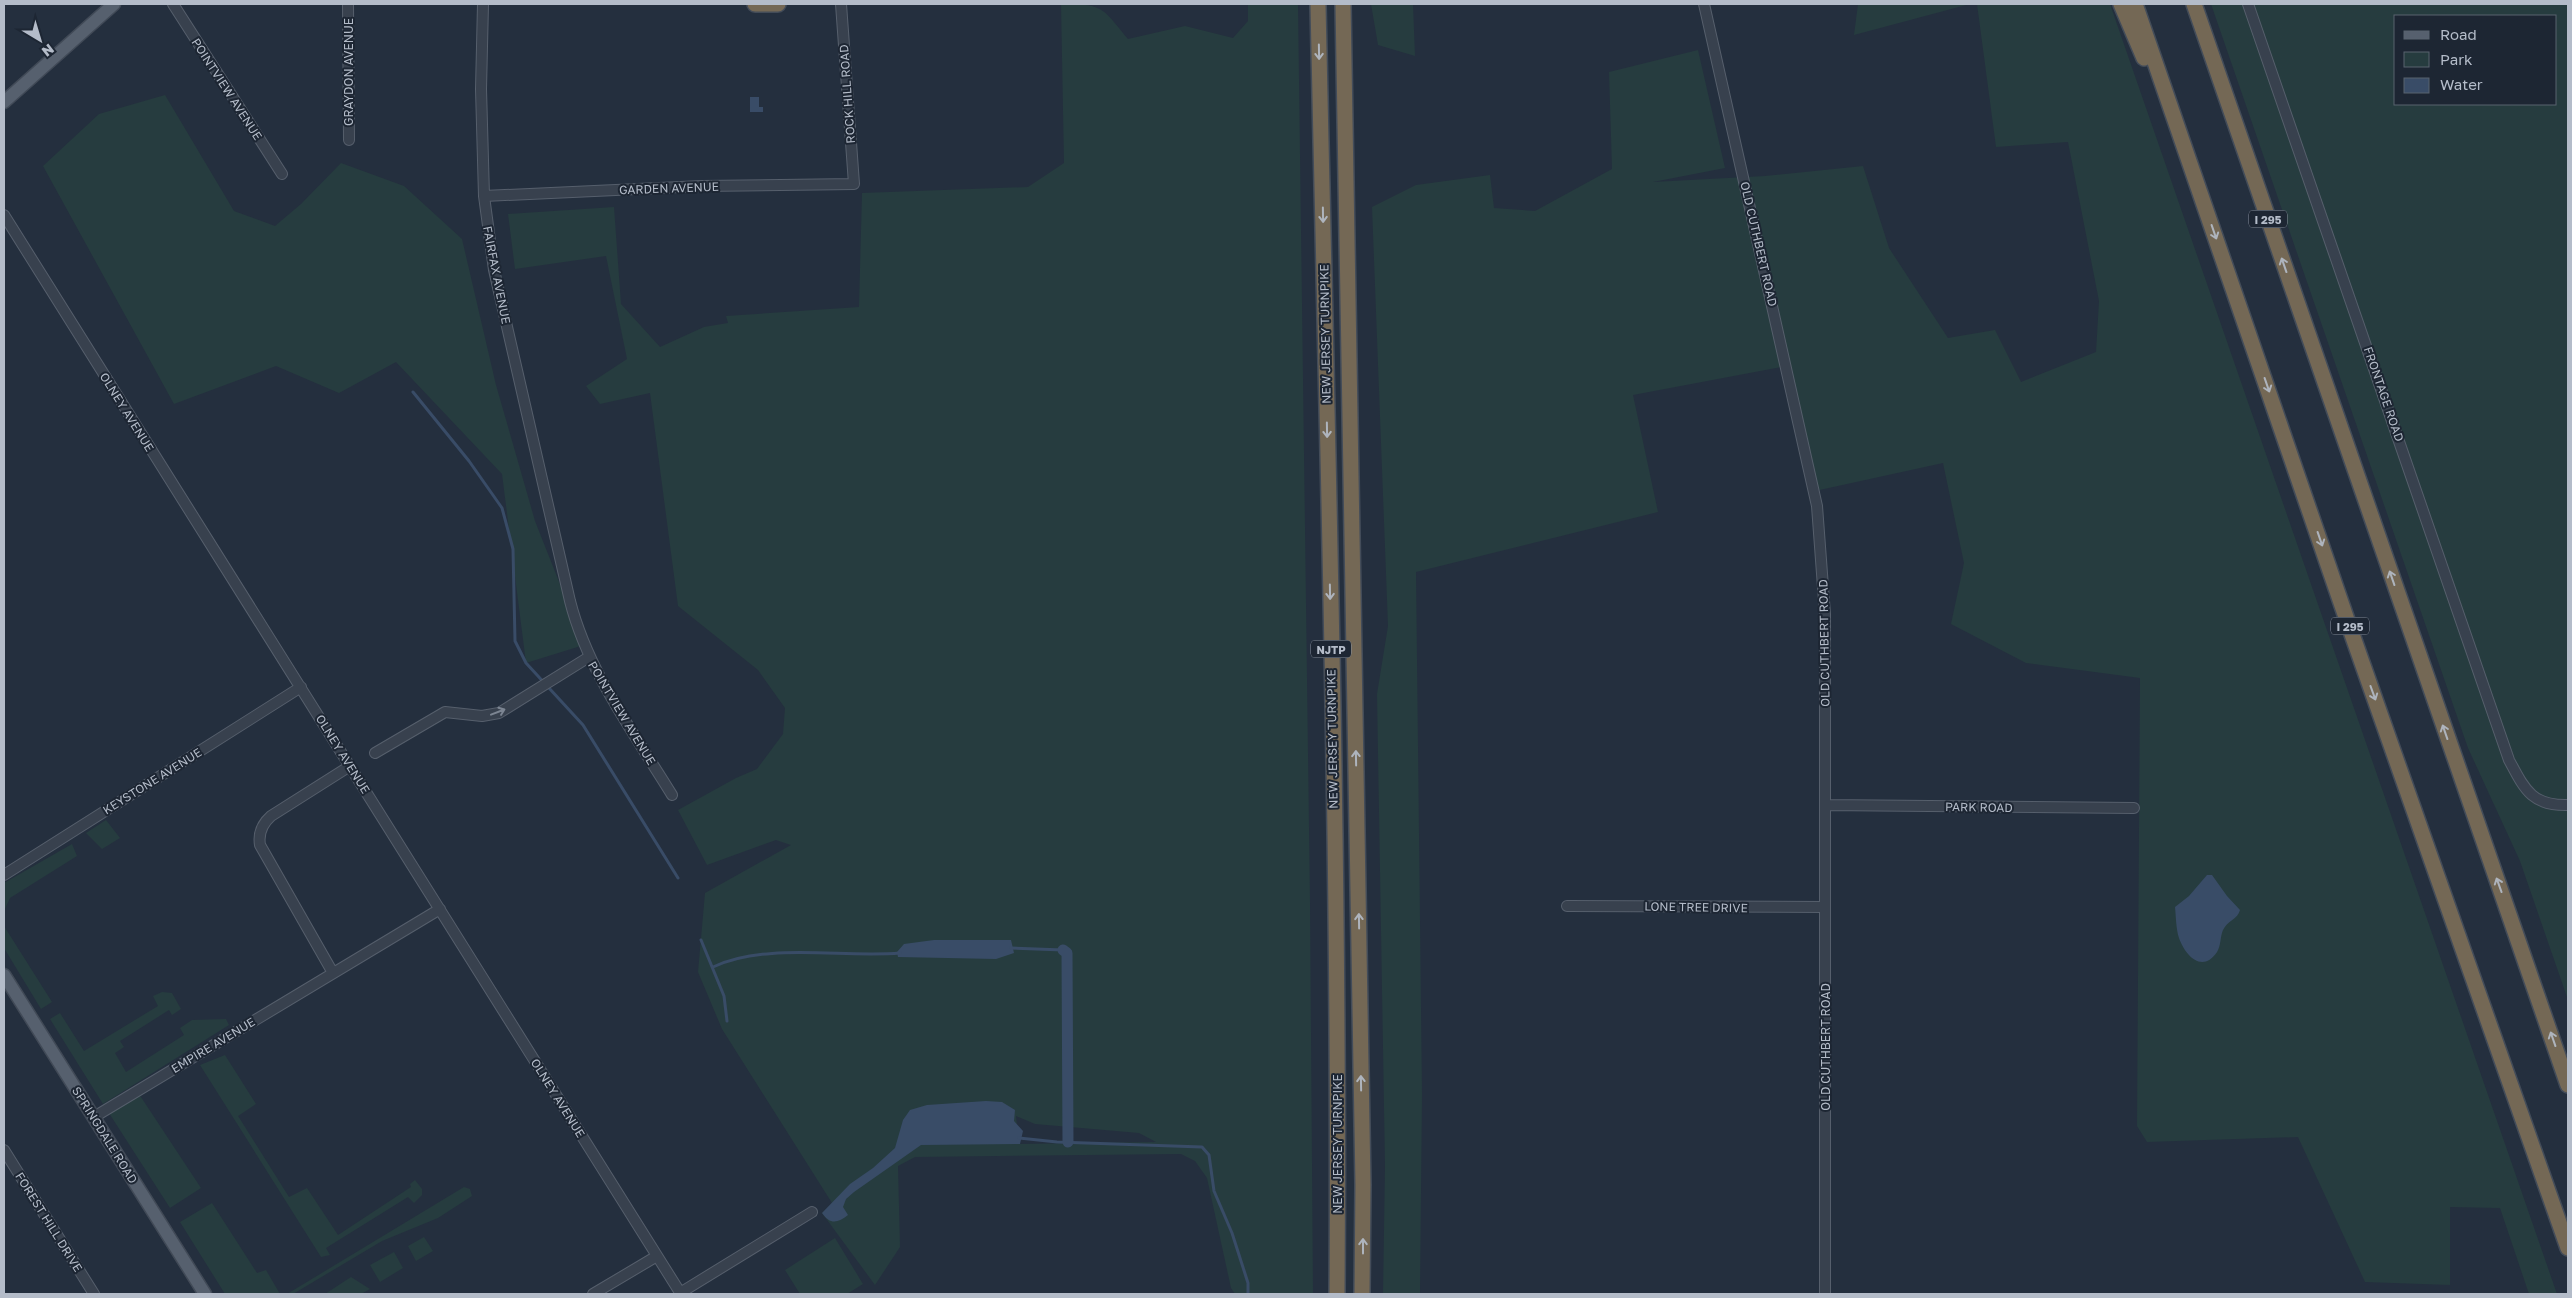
<svg xmlns="http://www.w3.org/2000/svg" width="2572" height="1298" font-family="'Golos Text',sans-serif">
<style>
.green{fill:#263c3f;fill-rule:evenodd}
.water{fill:#394c67}
.lines{fill:none;stroke-linecap:round;stroke-linejoin:round}
.stream{stroke:#394c67;stroke-width:3}
.canal{stroke:#394c67;stroke-width:11}
.minor-casing{stroke:#565f6c;stroke-width:12}
.major-casing{stroke:#414a57;stroke-width:15}
.highway-casing{stroke:#434c59;stroke-width:18}
.minor{stroke:#38414e;stroke-width:10}
.major{stroke:#56606e;stroke-width:12}
.highway{stroke:#746855;stroke-width:15}
.oneway{stroke:#aeb4bd}
.oneway2{stroke:#7c8592}
.labels{text-anchor:middle;dominant-baseline:central;stroke-width:4;stroke-linejoin:round;paint-order:stroke}
.shield{fill:#1d2633;stroke:#878f9c;stroke-width:1}
.shield-label{font-size:11px;font-weight:bold;fill:#b4bcc9}
.street-label{font-size:12px;fill:#b4bcc9;stroke:#1d2633}
</style>
<rect width="100%" height="100%" fill="#242f3e"/>
<path class="green" d="M1061,4C1103,4 1102,7 1128,39L1185,26L1233,38L1248,21V4H1298L1310,902L1313,1294H1235L1231,1288L1207,1178L1195,1161L1181,1154L915,1157L898,1166L900,1247L875,1285L822,1213L832,1203L722,1029L698,972L705,893L791,845L776,840L707,865L678,810L736,778L757,769L783,734L785,708L758,670L678,606L650,393L600,404L586,386L627,359L606,256L515,269L508,214L614,207L621,304L660,347L704,327L728,323L726,316L859,307L862,193L1028,187L1064,163ZM1016,1116L1035,1124L1139,1133L1156,1142L1019,1144Z
M1371,4H1413L1415,56L1378,45Z
M1858,4H1970L1854,35Z
M1977,4H2110L2557,1294H2529L2500,1208L2450,1207V1285L2365,1282L2298,1137L2147,1142L2137,1126L2140,678L2026,663L1951,624L1964,563L1943,463L1815,491L1786,366L1633,395L1658,512L1416,572L1422,1094L1420,1293L1422,1294H1383L1385,1166L1377,694L1388,626L1372,207L1416,185L1490,175L1494,208L1535,211L1612,169L1609,72L1698,50L1725,168L1653,182L1765,176L1863,166L1889,248L1948,338L1995,330L2021,382L2096,352L2099,301L2068,142L1996,147Z
M2211,4H2568V1000L2520,861L2468,748ZM2396,16H2556V104H2396Z
M165,95L234,211L275,226L301,204L341,163L404,186L462,239L496,385L535,521L584,645L526,663L502,474L396,362L339,393L276,366L174,404L43,166L99,114Z
M106,820L120,838L102,849L86,833Z
M72,844L77,856L10,898L4,911V883Z
M4,926L52,1002L41,1009L4,948Z
M162,992L172,993L181,1009L172,1015L169,1010L120,1041L124,1047L115,1053L126,1072L184,1035L180,1028L192,1020L226,1019L229,1025L103,1104L50,1019L60,1013L84,1051L158,1006L153,996Z
M225,1055L256,1104L238,1116L240,1119L289,1197L307,1188L338,1235L411,1187L410,1184L415,1180L422,1189V1195L414,1203L408,1197L326,1248L330,1255L321,1257L200,1065Z
M137,1091L201,1188L170,1208L107,1110Z
M464,1187L470,1189L472,1196L438,1218L382,1241L293,1294H287Z
M212,1203L257,1273L266,1270L280,1294H225L180,1222Z
M424,1237L433,1251L416,1261L408,1246Z
M835,1238L863,1284L847,1294H800L785,1270Z
M394,1252L403,1268L380,1282L370,1265Z
M351,1277L370,1289L361,1294H325Z"/>
<path class="water" d="M750,97H759V107H763V112H750Z
M2207,875H2212L2227,896L2240,910C2238,919 2227,921 2223,930C2220,937 2221,946 2217,952C2202,974 2185,955 2179,938C2176,929 2176,917 2175,907L2189,896Z
M934,940H1011L1014,953L996,959L898,957L897,952L904,944Z
M986,1101L1002,1102L1015,1110L1014,1121L1023,1131L1020,1144L921,1145L854,1192L846,1199L843,1207L848,1215C838,1223 830,1225 822,1213L850,1184L873,1168L895,1148L903,1120L910,1110L927,1105Z"/>
<g class="lines">
<path class="stream" d="M413,392L469,461L502,508L513,549L515,641L526,663L583,725L678,878
M701,940L724,996L727,1021
M1011,948L1063,950
M713,967C767,942 841,958 900,953
M1019,1138L1057,1142L1202,1147L1209,1155L1214,1191L1232,1233L1248,1283V1294"/>
<path class="canal" d="M1063,950L1067,953L1068,1142"/>
<g class="minor-casing">
<path id="minor" d="M173,4L282,174
M348,4L349,140
M483,4L481,89L484,196L494,270L570,601C588,672 634,733 672,795
M1704,4L1817,506L1825,614V1294
M2248,4L2509,760C2525,790 2532,806 2568,805
M484,196L702,186L854,184L841,4
M4,215L681,1294
M375,753L445,712L482,716L499,713L589,657
M1825,805L2134,808
M4,875L301,687
M1567,906L1825,907
M333,973L260,845C258,833 262,824 271,816L350,766
M94,1117L440,909
M4,1150L94,1294
M680,1293L812,1212
M593,1294L657,1256"/>
</g>
<g class="major-casing">
<path id="major" d="M4,102L114,4
M4,975L205,1294"/>
</g>
<g class="highway-casing">
<path id="highway" d="M755,4H778
M1318,4C1327,434 1340,864 1337,1294
M1343,4L1363,1185L1362,1294
M2121,4L2144,58
M2135,4L2347,620L2568,1248
M2194,4L2568,1085"/>
</g>
<use href="#minor" class="minor"/>
<use href="#major" class="major"/>
<use href="#highway" class="highway"/>
</g>
<defs><path id="oneway-shaft" d="M-6 0H5M1.5-3L5.5 0L1.5 3" fill="none" stroke-width="1.6" stroke-linecap="round" stroke-linejoin="round" transform="scale(1.25)"/></defs>
<g class="oneway">
<use href="#oneway-shaft" transform="translate(1319 52) rotate(89)"/>
<use href="#oneway-shaft" transform="translate(1323 215) rotate(89)"/>
<use href="#oneway-shaft" transform="translate(2214 232) rotate(71)"/>
<use href="#oneway-shaft" transform="translate(2284 265) rotate(-109)"/>
<use href="#oneway-shaft" transform="translate(2267 385) rotate(71)"/>
<use href="#oneway-shaft" transform="translate(1327 430) rotate(89)"/>
<use href="#oneway-shaft" transform="translate(2320 539) rotate(71)"/>
<use href="#oneway-shaft" transform="translate(2392 578) rotate(-109)"/>
<use href="#oneway-shaft" transform="translate(1330 592) rotate(89)"/>
<use href="#oneway-shaft" transform="translate(2373 693) rotate(70)"/>
<use href="#oneway-shaft" transform="translate(2445 732) rotate(-109)"/>
<use href="#oneway-shaft" transform="translate(1356 758) rotate(-91)"/>
<use href="#oneway-shaft" transform="translate(2499 885) rotate(-110)"/>
<use href="#oneway-shaft" transform="translate(1359 921) rotate(-91)"/>
<use href="#oneway-shaft" transform="translate(2553 1039) rotate(-109)"/>
<use href="#oneway-shaft" transform="translate(1361 1083) rotate(-91)"/>
<use href="#oneway-shaft" transform="translate(1363 1246) rotate(-90)"/>
</g>
<use class="oneway2" href="#oneway-shaft" transform="translate(498 712) rotate(-21)"/>
<g class="labels">
<g class="shield">
<rect x="2249" y="210.5" width="38" height="17" rx="4"/>
<rect x="2331" y="617.5" width="38" height="17" rx="4"/>
<rect x="1311" y="640.5" width="40" height="17" rx="4"/>
</g>
<g class="shield-label">
<text x="2268" y="219">I 295</text>
<text x="2350" y="626">I 295</text>
<text x="1331" y="649">NJTP</text>
</g>
<g class="street-label">
<text transform="translate(348 72) rotate(-90)">GRAYDON AVENUE</text>
<text transform="translate(227 89) rotate(57)">POINTVIEW AVENUE</text>
<text transform="translate(847 94) rotate(-94)">ROCK HILL ROAD</text>
<text transform="translate(669 188) rotate(-2)">GARDEN AVENUE</text>
<text transform="translate(1759 244) rotate(77)">OLD CUTHBERT ROAD</text>
<text transform="translate(497 275) rotate(79)">FAIRFAX AVENUE</text>
<text transform="translate(1325 334) rotate(-91)">NEW JERSEY TURNPIKE</text>
<text transform="translate(2384 394) rotate(71)">FRONTAGE ROAD</text>
<text transform="translate(127 412) rotate(58)">OLNEY AVENUE</text>
<text transform="translate(1824 643) rotate(-91)">OLD CUTHBERT ROAD</text>
<text transform="translate(622 713) rotate(59)">POINTVIEW AVENUE</text>
<text transform="translate(1332 739) rotate(-91)">NEW JERSEY TURNPIKE</text>
<text transform="translate(343 754) rotate(58)">OLNEY AVENUE</text>
<text transform="translate(152 781) rotate(-32)">KEYSTONE AVENUE</text>
<text transform="translate(1979 807) rotate(1)">PARK ROAD</text>
<text transform="translate(1696 907) rotate(1)">LONE TREE DRIVE</text>
<text transform="translate(213 1045) rotate(-31)">EMPIRE AVENUE</text>
<text transform="translate(1825 1047) rotate(-90)">OLD CUTHBERT ROAD</text>
<text transform="translate(558 1098) rotate(58)">OLNEY AVENUE</text>
<text transform="translate(105 1135) rotate(58)">SPRINGDALE ROAD</text>
<text transform="translate(1337 1144) rotate(-90)">NEW JERSEY TURNPIKE</text>
<text transform="translate(49 1222) rotate(58)">FOREST HILL DRIVE</text>
</g>
</g>
<rect width="2572" height="1298" fill="none" stroke="#b4bcc9" stroke-width="10"/>
<rect x="2394" y="15" width="162" height="90" fill="#1d2633" stroke="#59626f"/>
<rect x="2404" y="31" width="25" height="8" fill="#56606e" stroke="#59626f"/>
<text x="2440" y="40" font-size="15" fill="#b4bcc9">Road</text>
<rect x="2404" y="52" width="25" height="15" fill="#263c3f" stroke="#59626f"/>
<text x="2440" y="65" font-size="15" fill="#b4bcc9">Park</text>
<rect x="2404" y="78" width="25" height="15" fill="#394c67" stroke="#59626f"/>
<text x="2440" y="90" font-size="15" fill="#b4bcc9">Water</text>
<g transform="translate(40 40) rotate(142)" stroke="#1d2633" stroke-width="4" paint-order="stroke">
<path d="M0-4L9 19L0 12L-9 19Z" fill="#b4bcc9"/>
<text y="-8" font-size="14" font-weight="bold" text-anchor="middle" fill="#b4bcc9">N</text>
</g>
</svg>
